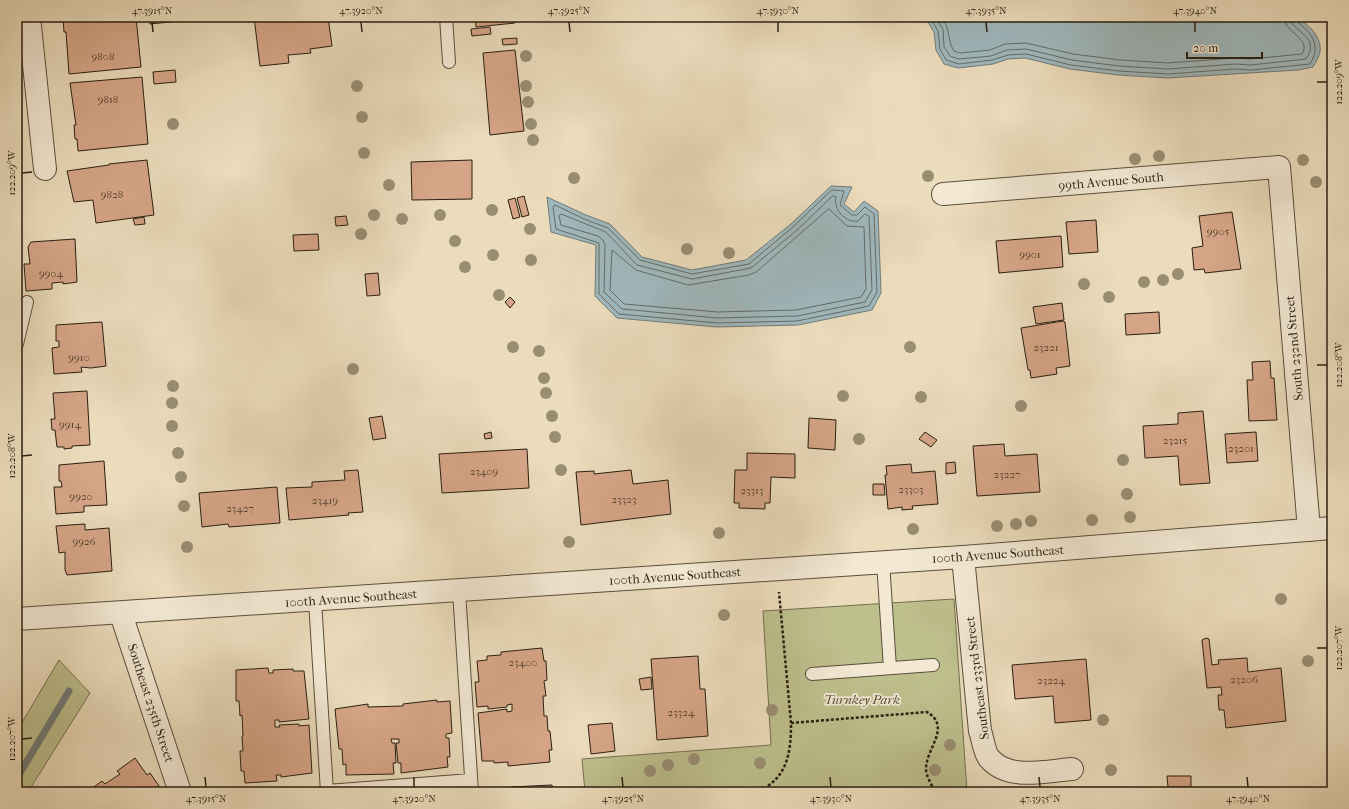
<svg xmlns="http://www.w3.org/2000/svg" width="1349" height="809" font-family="'IM FELL French Canon',serif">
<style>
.green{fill:#bdbf8d;stroke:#746f4e}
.water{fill:#9fb8bd;stroke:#707b78}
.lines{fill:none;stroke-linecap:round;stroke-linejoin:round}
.shore{stroke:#646c66;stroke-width:1}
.stream{stroke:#707b78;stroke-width:7}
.building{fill:#d6a588;stroke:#2a1f10}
.service-casing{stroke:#5a4e3b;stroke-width:14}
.minor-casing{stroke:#5a4e3b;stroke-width:24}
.tertiary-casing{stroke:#5a4e3b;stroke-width:24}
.path{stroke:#2a1f10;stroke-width:2.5;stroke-dasharray:3 2;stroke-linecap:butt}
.service{stroke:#f2e8d3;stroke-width:12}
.minor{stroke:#f2e8d3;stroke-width:22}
.tertiary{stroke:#f2e8d3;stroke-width:22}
.tree{fill:#998e72}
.ticks{fill:none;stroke:#2a1f10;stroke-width:1.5}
.labels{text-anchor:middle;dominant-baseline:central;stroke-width:3.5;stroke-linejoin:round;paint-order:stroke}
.number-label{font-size:11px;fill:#55402e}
.street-label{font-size:13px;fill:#2a1f10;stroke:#f2e8d3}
.park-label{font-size:13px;font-style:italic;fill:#564f36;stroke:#f2e8d3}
.neatline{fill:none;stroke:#2a1f10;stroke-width:1.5}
.ticks-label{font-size:10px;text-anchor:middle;fill:#2a1f10}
</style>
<rect width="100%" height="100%" fill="#ebdcbc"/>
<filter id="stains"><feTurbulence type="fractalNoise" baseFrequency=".005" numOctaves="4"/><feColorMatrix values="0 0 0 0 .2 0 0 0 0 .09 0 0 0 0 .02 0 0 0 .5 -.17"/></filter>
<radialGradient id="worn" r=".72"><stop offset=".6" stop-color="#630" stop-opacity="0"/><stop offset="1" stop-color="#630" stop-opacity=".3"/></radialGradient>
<path class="green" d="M954,599L967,792H585L582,759L771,745L763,611Z
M59,660L90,693L28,792H17V731Z"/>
<path class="water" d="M925,17H1296C1308,24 1322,36 1320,52C1319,57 1315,63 1313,67L1298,70L1168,78L1118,75L1070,69L1025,58L1008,59L993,64L958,68L944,64L936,50L934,32Z
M831,186L852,187L844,204L854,212L864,201L878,211L881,293L872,310L798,325L717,327L617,318L595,296L596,245L551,232L547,197L586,215L610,224L642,257L692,270L746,260L791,224Z"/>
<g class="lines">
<path class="shore" d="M930,17L938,31L940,49L946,60L959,64L992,60L1008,55L1026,54L1071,65L1119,71L1168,74L1235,69L1251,70L1310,64C1322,45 1311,32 1296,21L1295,17
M935,17L943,29L944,47L950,56L959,59L991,56L1007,50L1026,49L1072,60L1119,66L1168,69L1235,64L1251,65L1306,59C1322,35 1291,33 1290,17
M942,17C951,31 947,40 954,51L960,53L990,50L1005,44L1026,43L1073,54L1120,60L1168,63L1235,58L1251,59L1302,54C1312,38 1284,33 1284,17
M832,190L844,191L840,205L852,215H857L865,207L874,214L877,292L869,306L797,321L717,323L619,314L599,294V243L556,229L553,207L555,205L584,219L608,228L640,260L692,274L749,264L793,227Z
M833,196L836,197C833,209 845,223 858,221L865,214L869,216L872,290L865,302L797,316L717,318L622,309L604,292L605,245L603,240L598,236L561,225L559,216L561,214L606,232L637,265L692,279L751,268L796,231Z
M829,209L847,226L864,227L866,289L861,297L796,310L718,312L624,304L610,290L612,250L636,270L688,285L749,275L756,272Z"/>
<path class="stream" d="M17,778L69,691"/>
</g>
<path class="building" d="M65,17H136L141,67L69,74L66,32H64L63,18Z
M149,17H189L190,20L150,24Z
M254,17H328L332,46L310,49L311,53L288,55L289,63L260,66Z
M475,17H515V23L476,27Z
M490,27L491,34L472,36L471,29Z
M517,38V44L503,45L502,39Z
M515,50L524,131L490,135L483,53Z
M175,70L176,82L154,84L153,72Z
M142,77L148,144L78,151L77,139H75L74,125H76L70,83Z
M147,160L154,215L96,223L93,200L74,202L67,171L109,165V164Z
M472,160V199L412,200L411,162Z
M524,196L529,215L522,217L517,198Z
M515,198L520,217L513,219L508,200Z
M1232,212L1241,269L1205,273L1204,269L1194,270L1192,248L1203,246L1199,216Z
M346,216L348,225L336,226L335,217Z
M144,217L145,224L135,225L133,219Z
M1096,220L1098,252L1069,254L1066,222Z
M318,234L319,250L294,251L293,235Z
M1061,236L1063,267L999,273L996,241Z
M75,239L77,282L63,284V282L52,283V289L26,291L24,264H30L28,247L31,242Z
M378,273L380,295L367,296L365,274Z
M510,297L515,302L510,308L505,302Z
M1062,303L1064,320L1036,324L1033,307Z
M1159,312L1160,333L1126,335L1125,314Z
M1063,321L1065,322L1070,366L1056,368L1057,374L1031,378L1030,370H1028L1021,328Z
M102,322L106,366L91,368L81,367L82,372L54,374L52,348L59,347V341H56V325Z
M1270,361L1271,378H1274L1277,420L1249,421L1247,380H1253L1252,362Z
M87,391L90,445L72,446V448L64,449V447H57L55,430H52L51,419H55L53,393Z
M1203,411L1210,483L1180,485L1178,456L1145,458L1143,426L1178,424V413Z
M382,416L386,438L373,440L369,418Z
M809,418L836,420L835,450L808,448Z
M491,432L492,438L485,439L484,434Z
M925,432L937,440L931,447L919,439Z
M1256,432L1258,461L1227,463L1225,434Z
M1004,444L1005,456L1037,454L1040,492L977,496L973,446Z
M527,449L529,488L442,493L439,454Z
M747,453L795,454V478L771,477L770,503H765V509L739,508V503H734L735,470H747Z
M104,461L107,505L84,506V512L56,514L54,487H62L61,481H59V465Z
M955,462L956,473L946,474V463Z
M911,464L912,473L935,471L938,504L912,506L913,509L902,510V507L888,509L885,475H887L886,466Z
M358,470L363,512L348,513L349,515L289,520L286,488L312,487V482L345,480L344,471Z
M631,470L633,484L668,480L671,514L581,525L576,472L594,471V474Z
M873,484H884L885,495H873Z
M277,487L280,523L229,527L228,524L202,527L199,493Z
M85,524V530L109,528L112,571L67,575L65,570V552L59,553L56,526Z
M1206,638L1209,639L1212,665L1219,664L1218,660L1247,658L1248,672L1281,668L1286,721L1226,728L1224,710H1219L1218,695H1222L1221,687L1207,688L1202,640Z
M542,648L544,661H546L547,680L544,681L546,696H543L544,716H547L548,731H550L552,750H549L550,762L508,766V762L494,763V761H482L478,713L507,709V712L512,711V704L507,705V707L488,709V706L477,707L475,682H479L477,661L487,660V656L501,655V652Z
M698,656L700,689H705L708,736L657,740L651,659Z
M1086,659L1091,720L1055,723L1053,696L1015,699L1012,665Z
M268,668L269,673H273V670L293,669V671H304L309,719L279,722V720H275V727H280L279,725L299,724V726L309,725L312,773L281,777V775H276L277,781L245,783L244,771H241L240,751H243L242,736H243L242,715L240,716L239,701H236V670Z
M651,677L652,689L641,690L639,679Z
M437,700V702L450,701L452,733L446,734V738H449L450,757H447L448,767L401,773V763H398L396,743H399V739H391L392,743H395L396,763H393L394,774L346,775V764L343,765L342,749H339L335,709L368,704V707L403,706V704Z
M612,723L615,751L591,754L588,725Z
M135,758L147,775L150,773L159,786L156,788L158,792H87L102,781L105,784L120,774L117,771Z
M1167,776H1191V787H1168Z
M552,785L553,792H496L511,791V787Z
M1191,788L1192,792H1168V789Z"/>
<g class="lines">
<g class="service-casing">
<path id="service" d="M446,17L449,62
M17,344L27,302
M883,562L890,668
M459,591L472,792
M315,601L327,792
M812,674L933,665
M327,791L471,780"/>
</g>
<g class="minor-casing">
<path id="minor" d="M29,17L45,169
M943,194L1279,167L1309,530
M963,557L980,731C983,739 984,752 989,758C1008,781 1046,771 1072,769
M121,614L180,792"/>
</g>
<g class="tertiary-casing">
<path id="tertiary" d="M17,619L963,557L1332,528"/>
</g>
<path class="path" d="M791,723L927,712C952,727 926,748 926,769C926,776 932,785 935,792
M760,792C765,788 771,784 775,780C790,765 791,742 791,723L779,592"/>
<use href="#service" class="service"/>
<use href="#minor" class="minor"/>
<use href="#tertiary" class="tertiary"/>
</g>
<g class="tree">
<circle cx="526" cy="56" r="6"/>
<circle cx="357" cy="86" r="6"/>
<circle cx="526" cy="86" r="6"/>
<circle cx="528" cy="102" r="6"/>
<circle cx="362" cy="117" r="6"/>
<circle cx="173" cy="124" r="6"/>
<circle cx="531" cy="124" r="6"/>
<circle cx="533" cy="140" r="6"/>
<circle cx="364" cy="153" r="6"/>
<circle cx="1159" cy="156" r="6"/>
<circle cx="1135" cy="159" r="6"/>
<circle cx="1303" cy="160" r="6"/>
<circle cx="928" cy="176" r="6"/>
<circle cx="574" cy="178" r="6"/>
<circle cx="1316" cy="182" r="6"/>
<circle cx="389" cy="185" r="6"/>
<circle cx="492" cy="210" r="6"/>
<circle cx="374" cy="215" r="6"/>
<circle cx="440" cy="215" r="6"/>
<circle cx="402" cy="219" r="6"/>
<circle cx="530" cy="229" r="6"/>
<circle cx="361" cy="234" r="6"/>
<circle cx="455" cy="241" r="6"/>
<circle cx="687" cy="249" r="6"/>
<circle cx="729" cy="253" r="6"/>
<circle cx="493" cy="255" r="6"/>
<circle cx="531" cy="260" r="6"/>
<circle cx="465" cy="267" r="6"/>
<circle cx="1178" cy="274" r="6"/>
<circle cx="1163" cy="280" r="6"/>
<circle cx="1144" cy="282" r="6"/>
<circle cx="1084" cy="284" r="6"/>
<circle cx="499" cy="295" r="6"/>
<circle cx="1109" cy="297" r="6"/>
<circle cx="513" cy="347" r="6"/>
<circle cx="910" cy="347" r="6"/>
<circle cx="539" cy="351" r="6"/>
<circle cx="353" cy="369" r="6"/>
<circle cx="544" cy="378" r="6"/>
<circle cx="173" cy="386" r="6"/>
<circle cx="546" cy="393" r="6"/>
<circle cx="843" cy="396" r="6"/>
<circle cx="921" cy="397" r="6"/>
<circle cx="172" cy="403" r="6"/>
<circle cx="1021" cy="406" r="6"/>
<circle cx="552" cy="416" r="6"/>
<circle cx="172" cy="426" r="6"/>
<circle cx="555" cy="437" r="6"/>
<circle cx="859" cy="439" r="6"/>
<circle cx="178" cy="453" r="6"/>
<circle cx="1123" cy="460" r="6"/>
<circle cx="561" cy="470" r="6"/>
<circle cx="181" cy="477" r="6"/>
<circle cx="1127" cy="494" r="6"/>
<circle cx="184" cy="506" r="6"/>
<circle cx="1130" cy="517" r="6"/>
<circle cx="1092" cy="520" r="6"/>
<circle cx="1031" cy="521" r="6"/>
<circle cx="1016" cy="524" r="6"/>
<circle cx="997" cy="526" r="6"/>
<circle cx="913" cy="529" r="6"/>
<circle cx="719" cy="533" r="6"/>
<circle cx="569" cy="542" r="6"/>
<circle cx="187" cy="547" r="6"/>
<circle cx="1281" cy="599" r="6"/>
<circle cx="724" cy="615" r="6"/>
<circle cx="1308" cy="661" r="6"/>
<circle cx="772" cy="710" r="6"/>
<circle cx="1103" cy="720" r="6"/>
<circle cx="950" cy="745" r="6"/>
<circle cx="694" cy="759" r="6"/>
<circle cx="760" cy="763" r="6"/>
<circle cx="668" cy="765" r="6"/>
<circle cx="935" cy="770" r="6"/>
<circle cx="1111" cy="770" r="6"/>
<circle cx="650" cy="771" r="6"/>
</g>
<path class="ticks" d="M152,22L153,32M361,22L362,32M569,22L570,32M778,22V32M986,22L987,32M1195,22V32M1317,82H1327M22,173L32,172M1317,365H1327M22,456L32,455M1317,648H1327M22,739L32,738M205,777L206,787M414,777V787M622,777L623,787M830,777L831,787M1039,777L1040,787M1247,777L1248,787"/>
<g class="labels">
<g class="number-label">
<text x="103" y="56">9808</text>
<text x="108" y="99">9818</text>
<text x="112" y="194">9828</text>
<text x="1218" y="231">9905</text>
<text x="1030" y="254">9901</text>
<text x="51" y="273">9904</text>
<text x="1046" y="347">23221</text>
<text x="79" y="357">9910</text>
<text x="70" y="424">9914</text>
<text x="1175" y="440">23215</text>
<text x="1241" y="448">23201</text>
<text x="484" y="471">23409</text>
<text x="1007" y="474">23227</text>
<text x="911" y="489">23303</text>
<text x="752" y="490">23313</text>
<text x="81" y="496">9920</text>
<text x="624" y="499">23323</text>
<text x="325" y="500">23419</text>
<text x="240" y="508">23427</text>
<text x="84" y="541">9926</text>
<text x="523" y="662">23400</text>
<text x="1244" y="679">23206</text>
<text x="1051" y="680">23224</text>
<text x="681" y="712">23324</text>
</g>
<g class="street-label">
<text transform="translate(1111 181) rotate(-5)">99th Avenue South</text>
<text transform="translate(1294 348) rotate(-95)">South 232nd Street</text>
<text transform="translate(998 554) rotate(-4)">100th Avenue Southeast</text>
<text transform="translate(675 576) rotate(-4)">100th Avenue Southeast</text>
<text transform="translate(351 598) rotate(-4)">100th Avenue Southeast</text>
<text transform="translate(977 678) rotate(-97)">Southeast 233rd Street</text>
<text transform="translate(151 703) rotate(72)">Southeast 235th Street</text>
</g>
<g class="park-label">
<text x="862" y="699">Turnkey Park</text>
</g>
</g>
<rect width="1349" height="809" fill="none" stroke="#ebdcbc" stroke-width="44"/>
<path d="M1187 52v6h75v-6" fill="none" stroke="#2a1f10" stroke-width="2"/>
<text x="1193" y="52" font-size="12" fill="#2a1f10" stroke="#f2e8d3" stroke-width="3" paint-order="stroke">20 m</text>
<rect x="22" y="22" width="1305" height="765" class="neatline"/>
<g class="ticks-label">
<text x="152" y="14">47.3915°N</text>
<text x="361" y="14">47.3920°N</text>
<text x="569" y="14">47.3925°N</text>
<text x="778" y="14">47.3930°N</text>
<text x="986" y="14">47.3935°N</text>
<text x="1195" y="14">47.3940°N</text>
<text transform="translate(1338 82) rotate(-90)" y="4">122.209°W</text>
<text transform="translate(11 173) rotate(-90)" y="4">122.209°W</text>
<text transform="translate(1338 365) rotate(-90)" y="4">122.208°W</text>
<text transform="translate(11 456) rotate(-90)" y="4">122.208°W</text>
<text transform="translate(1338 648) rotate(-90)" y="4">122.207°W</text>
<text transform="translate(11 739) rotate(-90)" y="4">122.207°W</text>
<text x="206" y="802">47.3915°N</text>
<text x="414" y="802">47.3920°N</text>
<text x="623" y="802">47.3925°N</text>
<text x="831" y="802">47.3930°N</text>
<text x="1040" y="802">47.3935°N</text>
<text x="1248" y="802">47.3940°N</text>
</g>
<rect width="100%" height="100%" filter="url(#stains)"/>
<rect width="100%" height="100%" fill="url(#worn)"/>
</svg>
